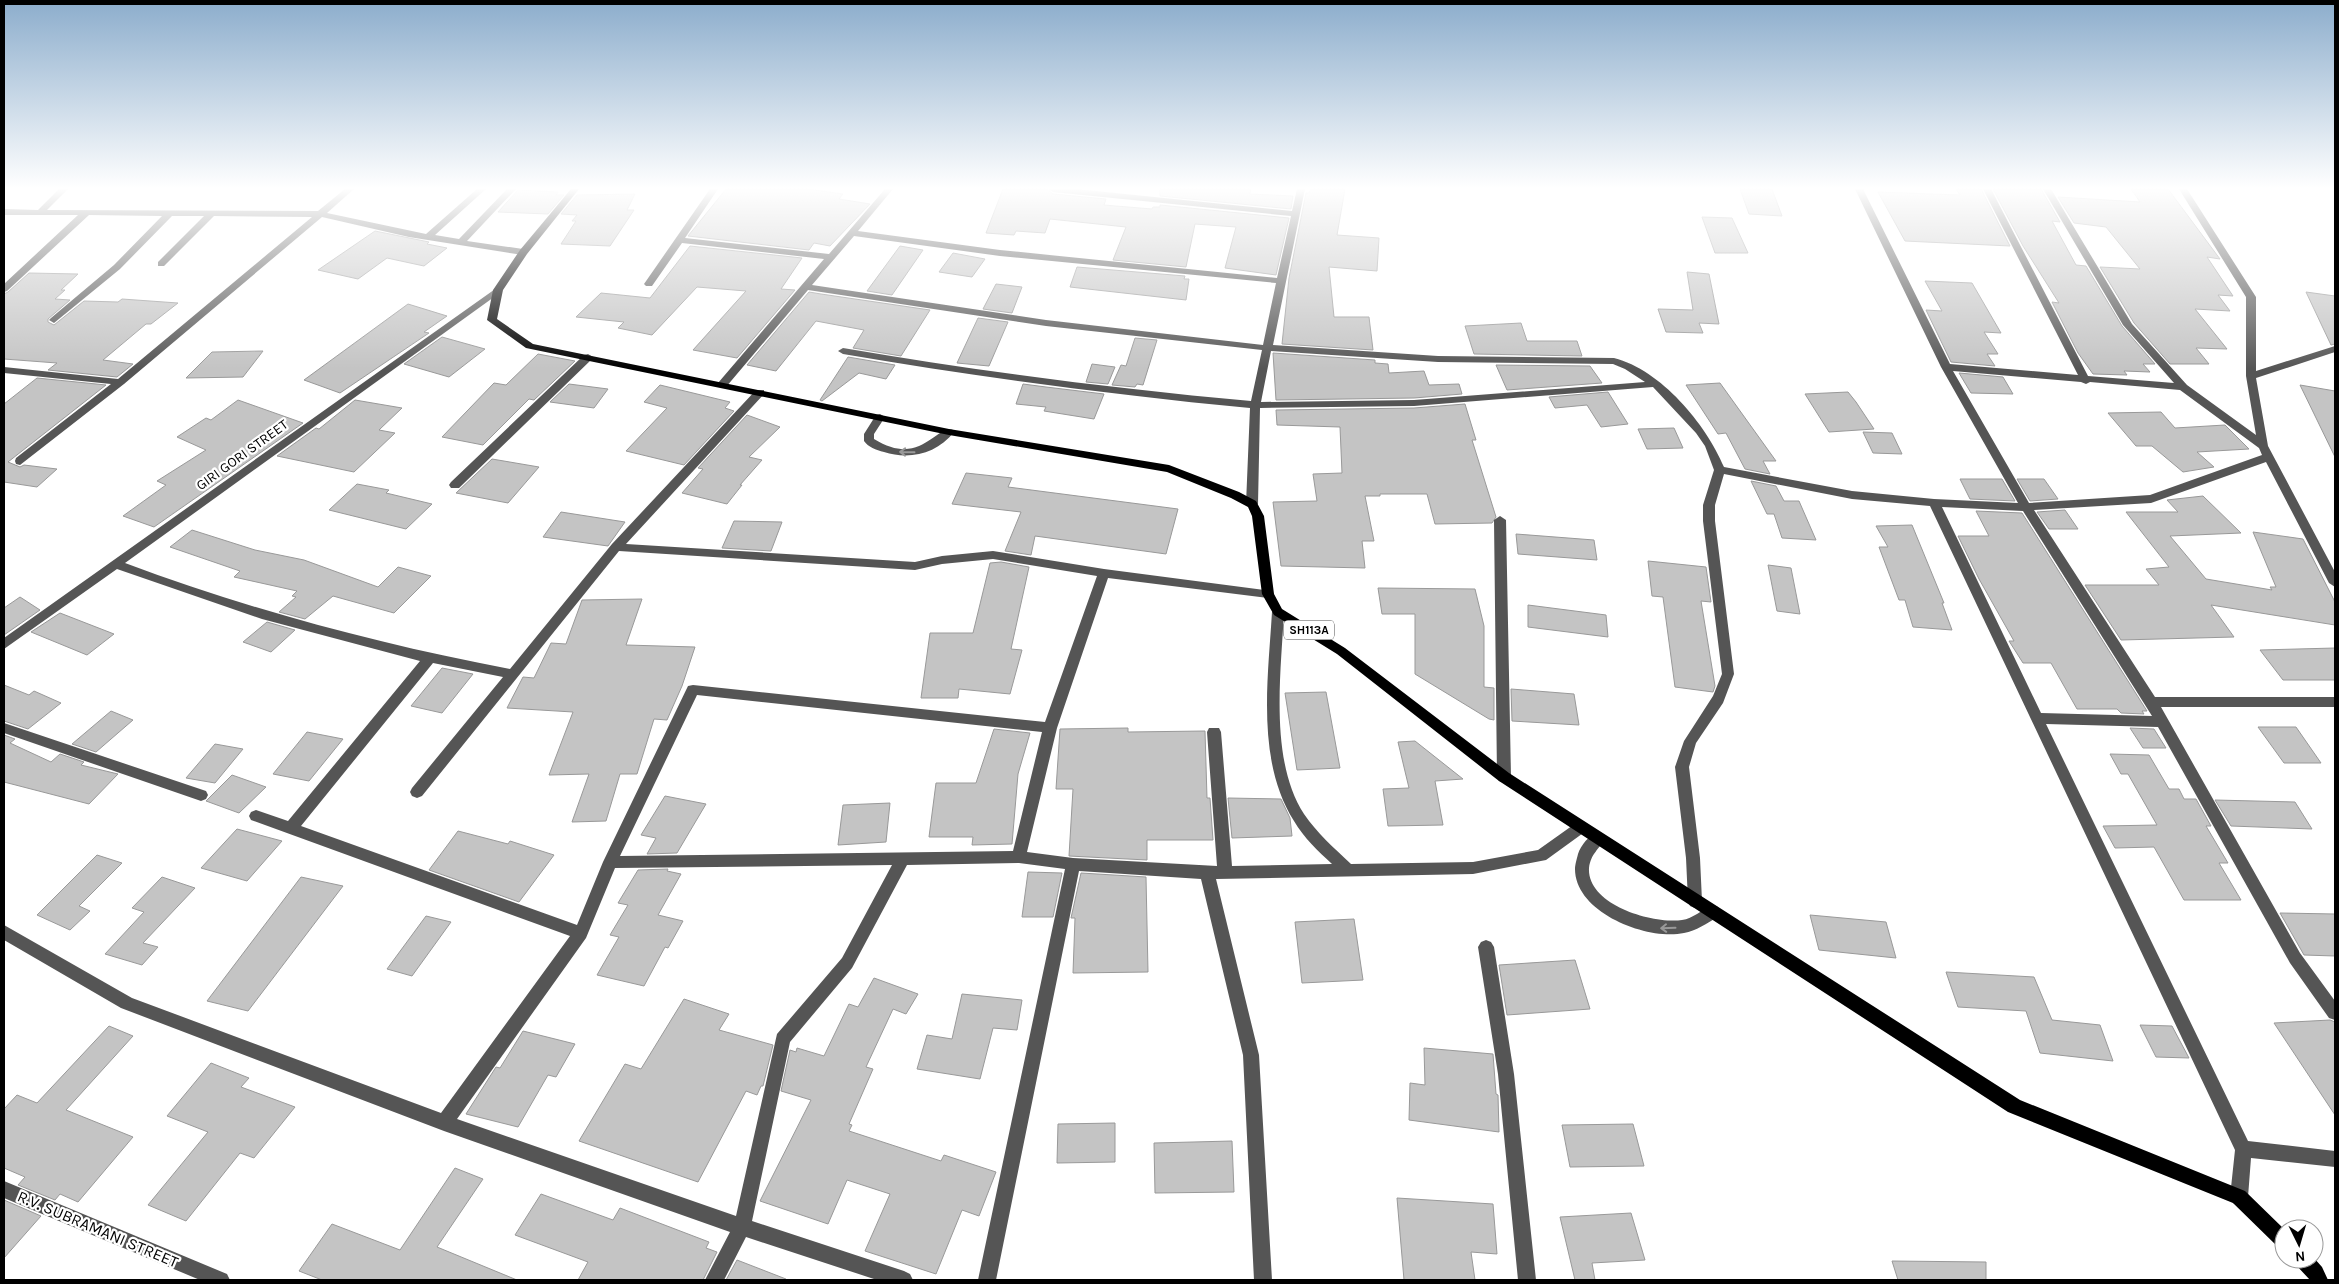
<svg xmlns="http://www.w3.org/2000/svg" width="2339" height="1284" font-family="Karla,sans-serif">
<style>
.building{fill:#c4c4c4;stroke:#999}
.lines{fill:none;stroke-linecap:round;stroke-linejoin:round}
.minor{fill:#555;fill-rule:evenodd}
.major{fill:#000;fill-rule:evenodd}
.oneway{stroke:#999}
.labels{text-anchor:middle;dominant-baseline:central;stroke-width:4.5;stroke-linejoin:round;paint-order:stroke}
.shield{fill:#fff;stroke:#4c4c4c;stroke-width:1}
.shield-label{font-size:12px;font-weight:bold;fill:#000}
.street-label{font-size:14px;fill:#000;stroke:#fff}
.near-street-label{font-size:16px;fill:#000;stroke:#fff}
</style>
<rect width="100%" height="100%" fill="#fff"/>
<path class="building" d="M726,189H808L843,194L839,199L870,204L830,246L814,243L809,250L688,236Z
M1003,189H1047L1053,194L1106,199L1104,205L1152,209L1153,207H1160V205L1289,218L1276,275L1225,268L1236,227L1195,224L1186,267L1113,260L1126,227L1050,219L1045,233L1016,231L1014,235L986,233Z
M1160,189H1251L1250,194L1293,196L1291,209L1160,196Z
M1311,189H1345L1337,235L1379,238L1377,271L1329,267L1334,317H1369L1373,350L1282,344L1289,278L1306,193H1309Z
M1740,189H1772L1782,216L1749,214Z
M1956,189H1981L2010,246L1905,241L1878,192L1960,195Z
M1993,189H2041L2060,222L2052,221L2076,265L2086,266L2122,326L2155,364H2143L2150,372L2124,371L2127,375L2093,374L2078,353L2052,302L2059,303L2023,246Z
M2131,189H2168L2220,259L2207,257L2233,296L2218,295L2230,311L2195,309L2227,349L2196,348L2209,364H2170L2134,323L2100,267L2140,269L2106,227L2074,223L2058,197L2140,202Z
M518,190L558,192L556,195H564L548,214L498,212Z
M635,194L627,210H634L610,246L561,244L576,221H572L577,215L561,214L577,195Z
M1702,217L1732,218L1748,253H1715Z
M375,231L429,242L427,244L447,248L424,266L387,258L358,279L318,270Z
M690,246L802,258L781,289L795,290L737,358L693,350L746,291L697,287L652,335L618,328L624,322L576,317L601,293L650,298Z
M900,246L923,250L892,295L867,291Z
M953,253L985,259L972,277L939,272Z
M1077,267L1185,276L1184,279H1189L1186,300L1070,287Z
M1687,272L1709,274L1719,324L1699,323L1703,333L1666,332L1658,309L1693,310Z
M29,273L78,274L61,290H65L55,299L70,300L48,319V322L54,325L84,301L118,302L122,299L178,303L151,324H146L103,360L133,364L117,377L48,370L57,363L4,359V294L8,292Z
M1925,281L1972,283L2001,333L1984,332L1998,354H1987L1995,366L1951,362L1926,310L1942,311Z
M996,284L1022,287L1012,313L983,309Z
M809,292L821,294L930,310L901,356L853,348L864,330L816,321L776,371L747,365Z
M2306,292L2335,296V344L2331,345Z
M408,304L447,316L424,332L429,333L340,393L304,380Z
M978,318L1008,322L989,366L957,363Z
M1521,323L1527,341H1577L1582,356L1474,354L1465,326Z
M442,337L485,349L449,377L404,364Z
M1135,338L1157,340L1143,385L1137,384L1135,387L1112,385L1121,365L1126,366Z
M263,351L243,377L186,378L212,352Z
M1273,353L1375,360V363L1388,364L1389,373L1424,371L1429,385L1459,384L1462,394L1414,398L1276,400Z
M538,354L575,361L534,400L529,399L483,445L442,437L494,383L506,385Z
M848,357L895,365L886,379L859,373L822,401L820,400Z
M1092,364L1115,367L1108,384L1086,382Z
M1496,365L1590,366L1602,383L1507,390Z
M1959,373L2003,377L2013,394L1971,393Z
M37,378L106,385L8,462L20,467L24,465L57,469L37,487L4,482V404Z
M1720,383L1776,461H1763L1770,474L1745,469L1726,433L1718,434L1686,385Z
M569,384L608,389L594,408L550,402Z
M1023,384L1046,387L1104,394L1094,419L1044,411L1046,407L1016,404Z
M660,385L730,402L725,408L734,411L684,465L626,451L667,408L644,402Z
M2300,385L2335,391V457Z
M1608,392L1628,424L1601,427L1587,405L1555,408L1549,397Z
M1848,392L1856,402L1874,429L1829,432L1805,394Z
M238,400L303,423L154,527L123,516L166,485L157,481L206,450L177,437L206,418L211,420Z
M355,400L402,408L379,430L395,433L354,472L277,456L316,428L319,429Z
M1465,404L1476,440H1472L1496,517L1492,523L1435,524L1427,494H1380V496H1365L1374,541H1362L1365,568L1281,566L1273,502L1317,501L1313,474L1342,473L1340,427L1277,425L1276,410L1414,408Z
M2161,412L2175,428L2225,425L2249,449L2197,452L2214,467L2183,472L2152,446H2136L2108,413Z
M747,415L780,427L749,457L762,460L740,485H742L727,504L682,493L703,469L698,468Z
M1674,428L1683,448L1647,449L1638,429Z
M1863,432L1892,433L1902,454L1873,453Z
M492,459L539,467L508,503L456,493Z
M966,473L1012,478L1008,487L1178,509L1166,554L1035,536L1031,555L1005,551L1021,512L952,504Z
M1960,479H2002L2015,501L1970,499Z
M2017,479H2044L2058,499L2030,501Z
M1751,481L1776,486L1784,501H1799L1816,540L1782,538L1774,514H1767Z
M357,484L389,490L386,493L432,504L406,529L329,510Z
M2203,496L2241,533L2170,536L2206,579L2272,590L2270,587H2276L2253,532L2303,539L2335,602V625L2211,605L2234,637L2121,640L2085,585H2159L2146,569L2169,567L2126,512H2178L2167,500Z
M2065,510L2078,529H2049L2037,512Z
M1976,511L2022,513L2147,711H2142L2144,714L2121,713L2117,709H2077L2051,663H2023L2009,641H2014L1979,579L1958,536H1989Z
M561,512L625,522L608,546L543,537Z
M734,521L782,522L771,551L722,548Z
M1912,525L1944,603H1942L1952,630L1913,627L1905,600H1899L1879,547H1888L1876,526Z
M192,530L255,550L304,560L378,587L398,567L431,576L394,613L333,596L305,619L279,612L296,597L292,596L297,591L234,577L240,571L170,547Z
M1516,534L1594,540L1597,560L1518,554Z
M1648,561L1706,567L1711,602L1701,601L1715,686L1713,692L1675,687L1663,597L1652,596Z
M1001,562L1029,567L1011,649L1022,650L1010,694L959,689L958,698H921L930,633H973L990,563Z
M1768,565L1791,568L1800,614L1777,611Z
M1378,588L1475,589L1484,626V687L1494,688V720L1489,719L1415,674V614H1382Z
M20,597L40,610L4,635V608Z
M642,599L626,645L695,647L682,686L667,720L654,719L637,774H620L606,821L572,822L589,774L549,775L573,712L507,708L523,677L534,678L551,643L566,644L582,600Z
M1528,605L1606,615L1608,637L1528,627Z
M60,613L114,634L87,655L31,632Z
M267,622L295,630L271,652L243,642Z
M2335,648V680H2283L2260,650Z
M442,668L473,674L442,713L411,706Z
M4,685L29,695L34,691L61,703L28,729L4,721Z
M1511,689L1574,694L1579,725L1512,721Z
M1326,692L1340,768L1297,770L1285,693Z
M111,711L133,720L96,752L72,744Z
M2258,727H2296L2321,763H2284Z
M1128,728V732L1205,731L1207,798H1210L1213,840H1147V860L1069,856L1073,789H1056L1060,729Z
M2130,728L2154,729L2166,748H2143Z
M994,729L1030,733L1018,774L1012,844L972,845L973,837H929L936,783H976Z
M307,732L343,739L309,781L273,774Z
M4,735L15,739L10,743L51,762L60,754L84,762L81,765L118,774L89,804L4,782Z
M1415,741L1463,779L1435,781L1443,825L1388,826L1383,789L1409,788L1398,742Z
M215,744L243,749L215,783L186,778Z
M2110,754L2149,755L2169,789H2179L2184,799H2196L2211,826H2206L2228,863H2219L2241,900H2184L2154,847L2115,848L2103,826L2157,825L2128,774H2121Z
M232,775L266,787L239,813L206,801Z
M665,796L706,804L677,853L647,854L656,838L641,835Z
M1228,798L1281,799L1290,818L1292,836L1232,838Z
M2215,800L2295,802L2312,829L2231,826Z
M890,803L886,842L838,845L843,805Z
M237,829L282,841L247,881L201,868Z
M458,831L508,844L510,841L554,855L519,902L429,870Z
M97,855L122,863L79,906L90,911L70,930L37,915Z
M668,869L667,871L681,874L658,915L683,921L668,948L665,947L644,986L597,975L619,937L610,935L628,905L618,903L638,870Z
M1028,872L1062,873L1053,917H1022Z
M1081,873L1146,877L1148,972L1073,973L1075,918H1071Z
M162,877L195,888L143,943L158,947L142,965L105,954L144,912L132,908Z
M301,877L343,886L248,1011L207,1001Z
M2280,913L2335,914V956L2304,955Z
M1810,915L1886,922L1896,958L1819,950Z
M426,916L451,922L412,976L387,969Z
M1354,919L1363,980L1302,983L1295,922Z
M1575,960L1590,1009L1507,1015L1499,965Z
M1946,972L2034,977L2052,1020L2100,1025L2113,1061L2040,1053L2026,1011L1958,1007Z
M874,978L918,994L906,1014L893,1009L866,1067L873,1069L849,1124L852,1125L849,1131L941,1161L944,1155L996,1172L979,1216L962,1210L936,1274L865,1251L890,1194L847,1180L828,1224L760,1201L811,1100L781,1091L790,1050L796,1052L797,1048L824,1056L849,1004L858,1007Z
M962,994L1022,1000L1017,1030L993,1028L980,1079L917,1069L927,1035L952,1039Z
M684,999L729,1014L719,1030L773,1045L763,1086H761L757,1095L746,1091L698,1182L579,1141L625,1064L641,1069Z
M2330,1020L2335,1022V1115L2274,1023Z
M2140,1025L2172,1026L2189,1058L2156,1057Z
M109,1026L133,1036L66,1110L133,1137L78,1202L60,1194L55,1200L18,1185L25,1177L4,1168V1109L17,1095L37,1103Z
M523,1031L575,1044L556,1077L548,1075L518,1127L466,1114L496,1067L500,1068Z
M1424,1048L1493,1054L1496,1094L1498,1095L1499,1132L1409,1120L1410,1083L1425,1085Z
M211,1063L249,1078L241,1087L295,1107L254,1158L240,1153L186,1221L148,1205L208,1132L167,1116Z
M1115,1123V1162L1057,1163L1058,1124Z
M1633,1124L1644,1166L1570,1167L1562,1125Z
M1232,1141L1234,1192L1155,1193L1154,1143Z
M455,1168L483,1179L437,1247L517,1280H322L299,1271L332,1224L400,1250Z
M541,1194L613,1220L620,1208L709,1242L706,1248L717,1252L703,1280H578L588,1262L515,1235Z
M1397,1198L1493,1204L1497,1254L1471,1252L1475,1280H1404Z
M4,1200L41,1216L4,1258Z
M1631,1213L1645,1260L1592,1263L1595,1280H1575L1560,1217Z
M737,1260L786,1279L785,1280H726Z
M1892,1261L1986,1262V1280H1898Z"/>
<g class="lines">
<path class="minor" d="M59,189H68L47,210L318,211L345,189H354L327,213L426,234L477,189H486L435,235L459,239L507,189H516L467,241L523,249L528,252L523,255L409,237L322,217L124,384L20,465L16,464L15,461L16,458L111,384L4,373V367L118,379L312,217L214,216L164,266H158V262L204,216H172L120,269L54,323L49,320L51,318L114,265L162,216L89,215L7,291L4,292V284L78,215H4V209L38,210Z
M710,189H718L685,238L829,254L885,189H893L858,231L1000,250L1277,278L1291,216L1053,192L1049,189H1076L1292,211L1297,189H1305L1273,345L1438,356L1614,358C1661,370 1706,424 1724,467L1852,491L1934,499L2018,503L1941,367L1855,189H1863L1950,364L2078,375L1983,189H1991L2088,376L2174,383L2123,325L2043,189H2051L2132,324L2187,385L2256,435L2246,376V297L2179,189H2187L2256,297V371L2335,346V352L2256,378L2268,446L2335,572V587L2329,583L2266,462L2151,503L2034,510L2155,697H2335V707H2161L2300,953L2335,1001V1020L2329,1018L2290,963L2158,727L2046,724L2248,1141L2335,1151V1167L2251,1158L2248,1197L2245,1203L2239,1206L2233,1203L2230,1197L2235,1150L1930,506L1852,499L1724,474L1715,505V521L1734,674L1723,703L1696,743L1689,767L1700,858L1702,901L1700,906L1695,908L1690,906L1688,901L1686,858L1675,767L1684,741L1713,696L1722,674L1703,521V505L1714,470L1705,446L1696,433L1653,387L1414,406L1260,408L1258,504L1252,508L1246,504L1250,408C1113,395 978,377 843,354L838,351L843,348C978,371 1114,389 1251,401L1262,350L1046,326L808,290L726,387H718V383L824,259L682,243L652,286H646L644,284ZM854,236L1000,256L1276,283L1263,345L1046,320L812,285ZM1271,351L1438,362L1613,364L1625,369L1645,382L1414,400L1261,402ZM1953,371L2081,382L2086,384L2090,382L2180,390L2259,448L2262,455L2150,495L2029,503ZM1942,507L2023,511L2152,716L2041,713Z
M498,287L501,288V292L125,563C251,610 378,644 510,669L612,544L756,390H764V394L626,544L915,562L942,556L993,551L1104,569L1272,591L1274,594L1272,597L1268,598L1108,578L1057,728L1027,852L1073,858L1217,866L1207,732L1209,728H1219L1221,732L1232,866L1332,864C1318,851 1304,838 1294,821C1256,761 1268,680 1272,612L1278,607L1284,612C1281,673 1269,760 1304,814C1317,833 1334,848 1351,864L1473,862L1538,850L1576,823L1581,821L1586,823L1588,827L1586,831L1546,860L1473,874L1216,879L1259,1055L1272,1280H1254L1243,1055L1201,879L1079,871L996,1280H978L1065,869L1019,863L907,865L852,968L790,1042L752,1221L904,1271L910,1274L913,1280H877L746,1237L724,1280H705L730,1232L444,1131L121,1008L4,940V925L132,998L441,1113L570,936L251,820L249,816L251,812L256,810L288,821L420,661L262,619L117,569L4,649V638ZM619,551L915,570L942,564L993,559L1097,576L1045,722L693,685L688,686L603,862L577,925L301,826L433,663L503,677L412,788L410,792L412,796L417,798L422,796ZM697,695L1042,732L1013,851L620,856ZM892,865L842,958L777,1034L736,1216L457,1119L586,938L615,868Z
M588,354L593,357L592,359L459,488H451L449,485L451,482L584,355Z
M880,414L885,417L874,434V439C921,468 935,425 953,430L954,432C937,454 909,460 884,452C876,450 868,447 864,441V434L876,415Z
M1500,516L1506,520L1511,777L1509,781L1504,783L1499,781L1497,777L1494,520Z
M4,723L206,791L208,795L206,799L201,801L4,733Z
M1598,832L1603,834L1605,838C1599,850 1591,853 1589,868C1587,905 1653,924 1682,920C1693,919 1702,909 1713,905L1718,907L1720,912L1718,917C1707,923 1696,931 1684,933C1648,941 1575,913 1575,869C1575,865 1577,858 1578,854C1581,845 1589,835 1598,832Z
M1486,940L1491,942L1494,947L1514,1074L1536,1280H1518L1498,1074L1478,947L1481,942Z
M4,1181L227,1274L230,1280H200L4,1198Z"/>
<path class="major" d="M571,189H579L527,254L503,290L497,319L533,344L949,429L1169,465L1239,492L1256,501L1264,516L1274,594L1282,609L1345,648L1509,773L2020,1100L2245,1191L2284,1229V1250L2278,1247L2233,1203L2008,1112L1499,781L1337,654L1274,615L1262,594L1252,516L1248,507L1231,498L1167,472L949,435L526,348L487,320L493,290L520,250Z
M2314,1258L2322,1267L2328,1280H2310L2296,1265L2293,1259Z"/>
</g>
<defs><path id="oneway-shaft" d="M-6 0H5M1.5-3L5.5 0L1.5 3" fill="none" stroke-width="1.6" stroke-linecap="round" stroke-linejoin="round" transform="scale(1.25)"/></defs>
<g class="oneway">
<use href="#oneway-shaft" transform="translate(907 452) rotate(-179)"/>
<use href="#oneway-shaft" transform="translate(1668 928) rotate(178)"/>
</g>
<linearGradient id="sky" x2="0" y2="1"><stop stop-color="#8cadcc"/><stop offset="0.51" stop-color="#fff"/><stop offset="1" stop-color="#fff" stop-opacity="0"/></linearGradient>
<rect width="2339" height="369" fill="url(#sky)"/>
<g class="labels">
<rect class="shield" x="1284" y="620.5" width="50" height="19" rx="4"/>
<g class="shield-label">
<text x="1309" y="630">SH113A</text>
</g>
<g class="street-label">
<text transform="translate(242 455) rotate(-36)">GIRI GORI STREET</text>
</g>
<g class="near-street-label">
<text transform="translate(98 1229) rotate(23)">R.V. SUBRAMANI STREET</text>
</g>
</g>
<rect width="2339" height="1284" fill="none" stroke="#000000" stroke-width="10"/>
<g transform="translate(2299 1244) rotate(175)"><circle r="24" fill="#ffffff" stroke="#999999"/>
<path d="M0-4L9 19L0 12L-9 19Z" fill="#000000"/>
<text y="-8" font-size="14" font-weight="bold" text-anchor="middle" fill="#000000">N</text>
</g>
</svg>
